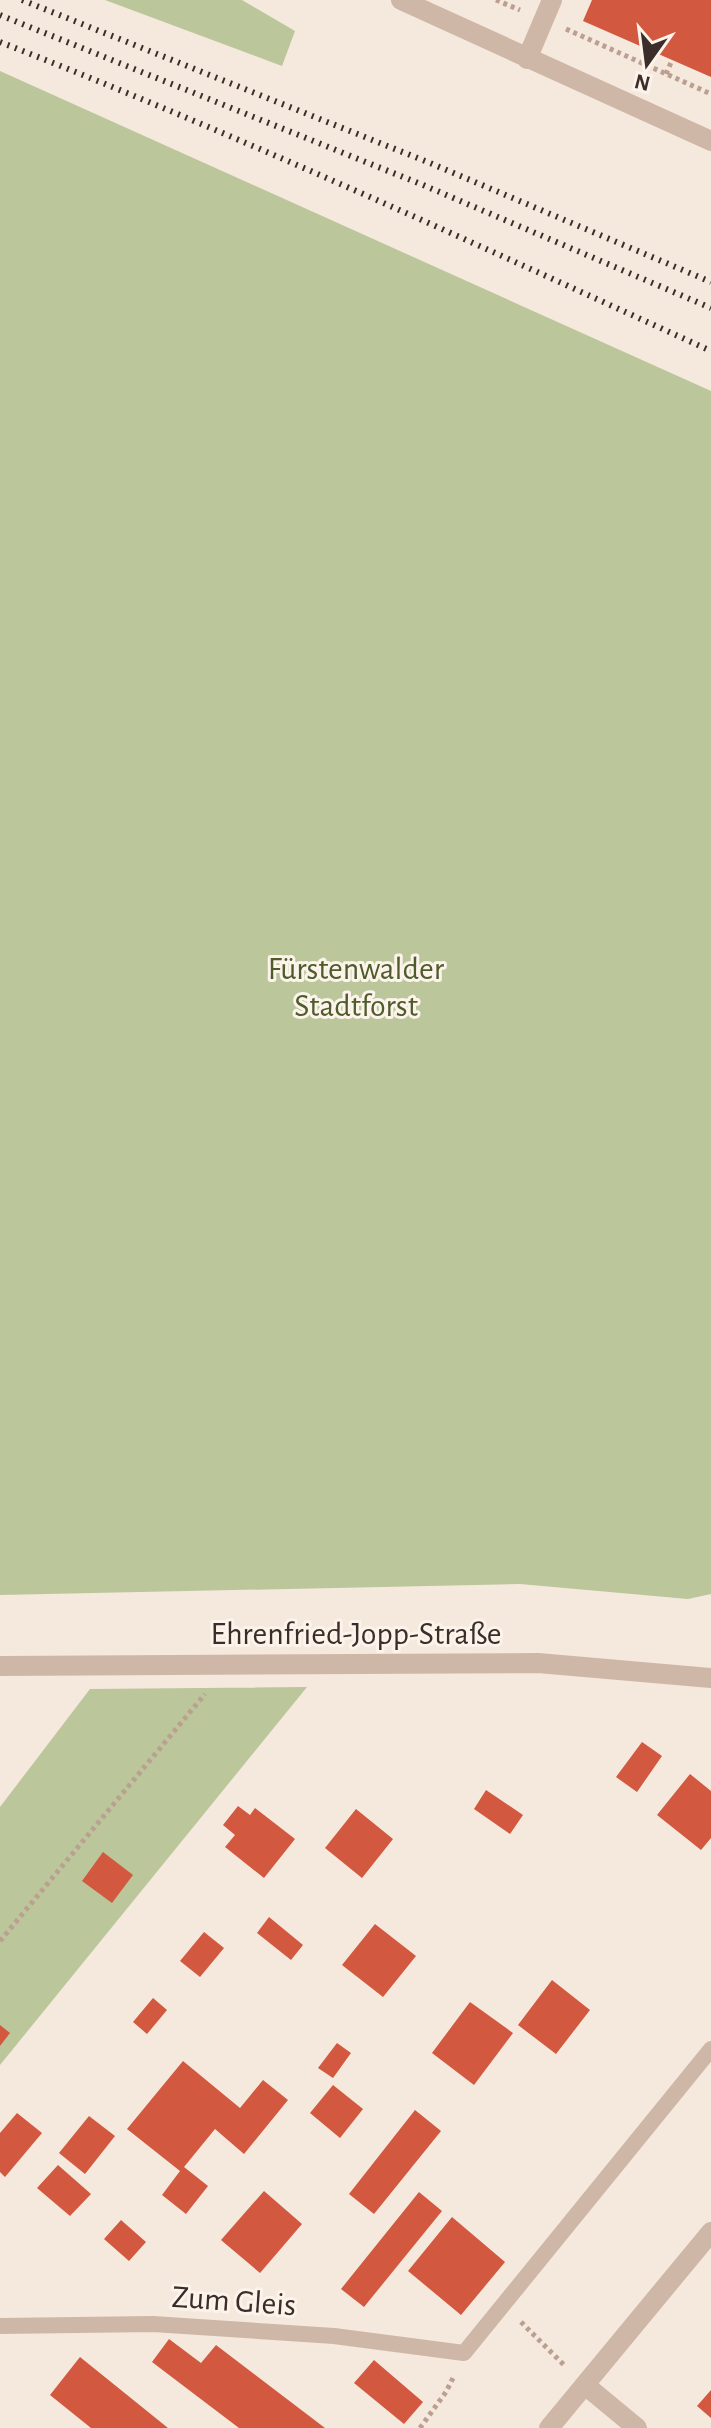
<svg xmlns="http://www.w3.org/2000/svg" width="711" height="2428" font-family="'Alegreya Sans',sans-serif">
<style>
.green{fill:#bbc69b}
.building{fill:#d2583f}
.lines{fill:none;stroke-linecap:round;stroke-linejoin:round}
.path{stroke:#bba091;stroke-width:5;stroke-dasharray:4 4;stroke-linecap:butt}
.service{stroke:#cfb7a8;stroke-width:16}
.minor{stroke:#cfb7a8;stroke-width:20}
.rail{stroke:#3b2d29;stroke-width:6;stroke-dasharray:2 6;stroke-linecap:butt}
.labels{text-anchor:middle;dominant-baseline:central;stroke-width:6;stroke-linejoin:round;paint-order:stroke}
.park-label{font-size:32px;fill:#4d5c2a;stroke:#fcf3eb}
.street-label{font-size:32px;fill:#3b2d29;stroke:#fcf3eb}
</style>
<rect width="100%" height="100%" fill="#f5e8dd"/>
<path class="green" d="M105,0H242L295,31L282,66Z
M0,71L711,391V1594L688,1599L520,1584L0,1595Z
M307,1687L0,2065V1807L90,1689Z"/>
<path class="building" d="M592,0H711V77L583,21Z
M642,1742L662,1756L637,1792L616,1777Z
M690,1774L711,1791V1838L701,1850L657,1815Z
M486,1790L523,1815L510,1834L474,1809Z
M238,1806L250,1815L255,1808L295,1839L264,1878L225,1847L235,1835L223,1825Z
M356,1809L393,1839L362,1878L325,1848Z
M103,1852L133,1875L112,1903L82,1881Z
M269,1917L303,1945L291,1960L257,1933Z
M375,1924L416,1956L383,1997L342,1965Z
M204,1932L224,1948L200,1977L180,1961Z
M552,1980L590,2010L556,2054L518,2025Z
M153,1998L167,2010L147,2034L133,2022Z
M470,2002L513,2033L474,2085L432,2053Z
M0,2025L10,2033L0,2046Z
M337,2043L351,2053L333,2078L318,2068Z
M183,2061L240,2108L263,2080L288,2100L244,2154L215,2129L184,2167L208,2186L186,2214L162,2195L180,2171L127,2129Z
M333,2085L363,2109L340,2138L310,2113Z
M415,2110L441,2131L374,2214L349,2194Z
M17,2113L42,2133L5,2177L0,2172V2133Z
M89,2116L115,2136L85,2174L59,2153Z
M58,2165L91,2194L70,2216L37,2188Z
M264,2191L302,2224L260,2273L221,2240Z
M419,2192L442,2211L364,2307L341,2289Z
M452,2217L505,2262L461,2315L408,2271Z
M121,2220L146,2242L129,2261L104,2239Z
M169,2339L201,2363L216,2345L325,2428H239L152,2362Z
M80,2357L168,2428H91L50,2395Z
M374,2360L423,2402L404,2424L354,2383Z
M711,2390V2418L697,2406Z"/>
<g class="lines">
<path class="path" d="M496,0L520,10
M566,29L711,94
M666,74L672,60
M0,1941L205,1694
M521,2322L565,2366
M420,2428L446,2392L454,2376"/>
<path class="service" d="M0,2326L153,2324L334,2336L464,2353L711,2049"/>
<path class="minor" d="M401,0L711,141
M527,59L552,0
M0,1666L538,1663L711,1678
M585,2385L637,2428
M549,2428L711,2232"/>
<path class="rail" d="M22,0L430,163L711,282
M0,15L423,185L711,308
M0,42C241,136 476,244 711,351"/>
</g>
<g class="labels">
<g class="park-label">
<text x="356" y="969">Fürstenwalder<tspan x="356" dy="37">Stadtforst</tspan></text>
</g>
<g class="street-label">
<text x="356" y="1634">Ehrenfried-Jopp-Straße</text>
<text transform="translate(234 2301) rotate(4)">Zum Gleis</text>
</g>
</g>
<g transform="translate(647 64) rotate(194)" stroke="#fcf3eb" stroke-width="6" paint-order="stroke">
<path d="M0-6L14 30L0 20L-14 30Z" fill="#3b2d29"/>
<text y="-12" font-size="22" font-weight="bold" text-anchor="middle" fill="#3b2d29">N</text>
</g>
</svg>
